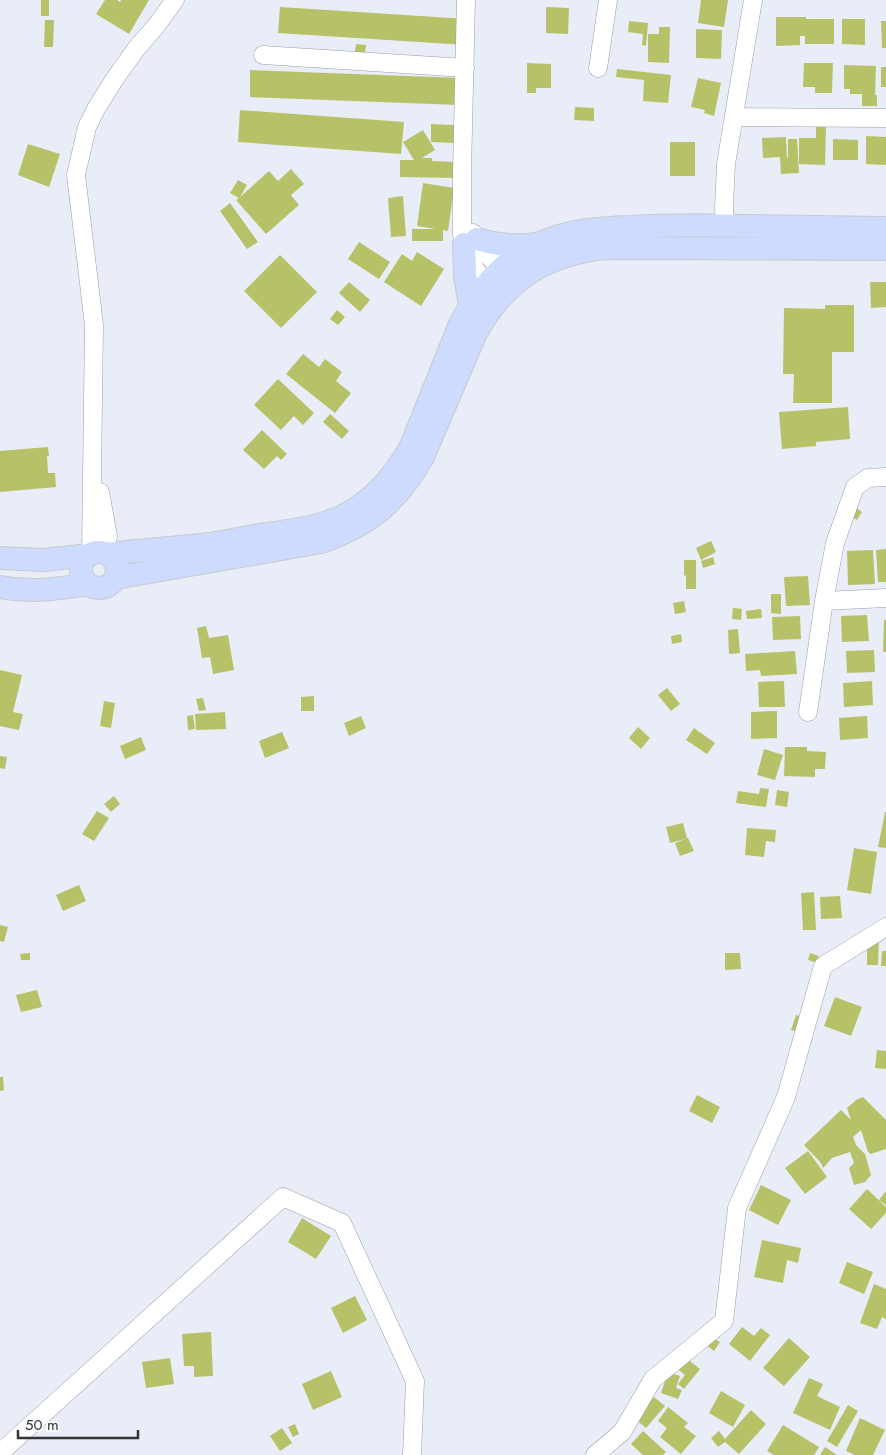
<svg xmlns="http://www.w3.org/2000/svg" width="886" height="1455" font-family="Jost,sans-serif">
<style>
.building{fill:#b7c268}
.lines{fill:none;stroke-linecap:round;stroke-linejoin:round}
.minor-casing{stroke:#9a9ea7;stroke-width:19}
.major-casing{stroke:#cacacc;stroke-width:24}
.minor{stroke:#fff;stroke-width:18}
.major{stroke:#ccdbfe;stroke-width:22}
</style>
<rect width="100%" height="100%" fill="#e8edf7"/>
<path class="building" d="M41,0H49V16H41Z
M105,0H117L120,2L121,0H149L129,34L96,14Z
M701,0H728L724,27L698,23Z
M280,7L467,19L466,45L278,33Z
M546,7L569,8L568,34L546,33Z
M776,17H806V19H834V44H805V36H800V45L776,46Z
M842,19H865V45L842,44Z
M45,20H54L53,47H44Z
M629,21L648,23L646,46L642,45L643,34L628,32Z
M881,21H886V48H882Z
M659,27H670L669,63L648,62V34H659Z
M696,29L722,30L721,59L696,58Z
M356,44L366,45L365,53L355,52Z
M527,63L551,64V88H536V93H527Z
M804,63H833L832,93H815V87H803Z
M844,65L876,66L875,95H877V106H862V94H850V89H844Z
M881,67H886V87H881Z
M617,69L671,75L668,103L643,101L644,80L616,77Z
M250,70L460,78L459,105L250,97Z
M698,78L721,83L714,116L704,113L705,110L691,107Z
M575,107L594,108V121L574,120Z
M240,110L404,122L401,154L238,142Z
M431,124L454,125V143L431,142Z
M816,126H826L825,165L799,164V138H816Z
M423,130L435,150L422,158H432V161L456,162V178L400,177V160H414L403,142Z
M866,136L886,137V165L866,164Z
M786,137L787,158H788V139H797L799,173L781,174L780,157L763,158L762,138Z
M833,139L858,140V160H833Z
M670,142H695V176H670Z
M28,144L60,154L49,187L18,175Z
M291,169L304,184L291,195L299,205L266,234L236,200L239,198L230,193L238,180L247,185L240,197L269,171L278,181Z
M423,183L454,188L448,231L443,230V241H412V229H436L417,226Z
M403,196L406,236L391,237L388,198Z
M230,203L258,242L247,249L220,211Z
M359,242L390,262L379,279L348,259Z
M417,252L444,269L421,306L384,282L402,254L412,261Z
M280,255L317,292L281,328L244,291Z
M349,282L370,300L360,312L339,293Z
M870,282H886V307L871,308Z
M825,305H854V352H832V403H793L794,374H783L784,308L825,309Z
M337,310L345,317L338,325L330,319Z
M303,354L319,367L325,359L342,372L336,381L351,393L335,413L286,374Z
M278,379L314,413L303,425L294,416L281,430L254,405Z
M848,407L850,439L816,442V446L782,449L779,412Z
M330,414L349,431L342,439L323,422Z
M262,430L287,454L281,460L277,456L264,469L243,450Z
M48,447L49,456H47L48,473H55L56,487L0,492V451Z
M855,507L862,512L857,520L850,516Z
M711,541L716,552L701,560L696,548Z
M886,549V582H878L876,550Z
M873,550L875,584L848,585L847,551Z
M713,557L715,564L703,568L701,561Z
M684,560H696V589H686V575L684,576Z
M808,576L810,605L786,606L784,577Z
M771,594H781V614L771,613Z
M684,601L686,612L675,614L673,603Z
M733,608L742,609L741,620L732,619Z
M761,609L762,618L747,619L746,611Z
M867,615L869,641L842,642L841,616Z
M800,616L801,639L773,640L772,617Z
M884,620H886V652H883Z
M206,626L209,638L228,635L234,670L213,674L210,657L202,658L197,628Z
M738,629L740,653L729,654L728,630Z
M681,634L682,642L672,644L671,636Z
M874,650L875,672L847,673L846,651Z
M795,651L797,674L761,676L760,670L746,671L745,654Z
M0,670L22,675L13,712L23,714L19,730L0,726Z
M784,681L785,707H759L758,682Z
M872,681L873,705L844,707L843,683Z
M667,688L680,704L671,711L658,695Z
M314,696V711H301V697Z
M203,698L206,710L199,711L196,699Z
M104,701L115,703L111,728L100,726Z
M777,711V738L751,739V712Z
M225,712L226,729L196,730L195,714Z
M193,715L195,729L188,730L187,716Z
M361,716L366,728L349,736L344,723Z
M867,716L868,738L840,740L839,718Z
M638,727L650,738L641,749L629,738Z
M694,728L715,743L707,754L686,740Z
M282,732L289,748L265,758L259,741Z
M141,737L146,750L125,759L120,746Z
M785,747H807V751L826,752L825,769H815V777L784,776Z
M764,749L783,755L775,780L757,775Z
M0,756L7,757L5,769L0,768Z
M760,788L769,789L766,807L736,803L738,791L759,794Z
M777,790L789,792L787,807L775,805Z
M114,796L120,804L111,812L104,804Z
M97,811L109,818L94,841L82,834Z
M885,812H886V848L878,847Z
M683,823L687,838H688L694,851L680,856L675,843L685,839L670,843L666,827Z
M747,828L776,830L775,842L766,841L764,857L745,855Z
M854,848L877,852L871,894L847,890Z
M79,885L86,901L63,911L56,895Z
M814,892L816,930H803L801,893Z
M840,896L842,918L821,919L820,897Z
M0,925L8,927L4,942L0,941Z
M879,937L878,965H867V946Z
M882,951H886V966H881Z
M30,953V960H21L20,954Z
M725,953H740L741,969L725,970Z
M810,953L819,956L817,963L808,960Z
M37,990L42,1007L21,1012L16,995Z
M835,997L862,1007L851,1036L824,1026Z
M796,1015L809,1019L804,1034L791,1030Z
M877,1050L886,1051V1069L875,1068Z
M0,1077H3L4,1090L0,1091Z
M697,1095L720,1107L712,1123L689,1111Z
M863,1097L886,1120V1149L871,1154L868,1152L861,1130L853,1137L856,1145L865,1154L871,1175L865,1182L854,1185L849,1168L854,1163L850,1152L832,1158L823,1168L821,1163L804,1145L841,1110L851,1120L847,1108L856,1100Z
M808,1151L827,1177L805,1194L785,1168Z
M761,1185L791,1200L778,1225L749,1210Z
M867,1189L886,1207V1213L871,1229L849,1209Z
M885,1192L886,1193V1205L879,1200Z
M302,1218L331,1236L316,1259L288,1242Z
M762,1240L801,1248L798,1263L787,1260L783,1283L754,1277Z
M847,1262L873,1272L864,1294L839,1283Z
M874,1284L886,1289V1319L882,1317L877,1329L860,1323Z
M355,1296L367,1320L343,1333L331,1308Z
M742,1327L754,1336L761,1328L770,1335L750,1361L729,1344Z
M211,1332L213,1376L194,1377V1366H184L182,1334Z
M710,1336L720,1342L714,1351L705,1344Z
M789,1338L810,1357L784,1386L763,1368Z
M682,1355L700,1369L684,1389L678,1384L685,1375L674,1366Z
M170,1358L174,1384L146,1388L142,1362Z
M331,1371L342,1397L313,1410L302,1384Z
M668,1372L680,1376L676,1388L682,1390L678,1399L661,1393Z
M809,1378L823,1384L817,1396L840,1407L830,1430L793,1413Z
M721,1391L745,1405L733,1427L709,1413Z
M654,1397L665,1406L646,1428L635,1419Z
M848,1405L858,1411L837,1447L827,1441Z
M668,1407L688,1423L684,1427L696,1436L681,1454L660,1437L667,1428L658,1421Z
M751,1410L766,1424L739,1454L725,1442L718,1447L711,1438L719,1431L725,1439Z
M860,1418L885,1430L873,1455H855L846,1451Z
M295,1424L299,1434L293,1437L288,1427Z
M783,1425L819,1447L814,1455H774L767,1451Z
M282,1428L292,1443L280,1451L270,1436Z
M643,1431L666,1452L663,1455H643L631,1444Z
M825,1447L837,1455H820Z"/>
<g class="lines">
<g class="minor-casing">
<path id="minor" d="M466,0L462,172V234C466,258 479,275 492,294
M263,55L465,68
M598,68L608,0
M734,117L886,118
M725,225L724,207L726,164L753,0
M473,233L483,249L507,278
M100,492L108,536L105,553
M91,554L94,325L76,175L87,127L96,109L114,80L136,49L156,26L175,0
M824,601L886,598
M808,712L824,601L835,543L855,487L868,478L886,477
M0,1453L283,1197L342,1223L415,1381L412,1455
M595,1455L622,1432L653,1379L724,1321L737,1208L786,1097L823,966L886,927"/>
</g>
<g class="major-casing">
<path id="major" d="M477,239C497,245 515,247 535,244
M464,244L465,275L470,306
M81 570a18 18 0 1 1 36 0a18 18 0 1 1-36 0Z
M107,554C141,550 176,548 210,544C229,541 247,537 266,534C295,530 325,527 350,512C378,496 396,473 411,446L460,324C478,290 502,261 538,244C567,230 599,228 631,227C668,225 704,225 741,226C790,227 838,227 886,228
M0,558L43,560L90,555
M115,578L321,542C370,525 397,502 423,457L475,335C504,281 545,254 606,248L886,249
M0,587C30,593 58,589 88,584"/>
</g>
<use href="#minor" class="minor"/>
<use href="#major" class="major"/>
</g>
<path d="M18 1430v8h120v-8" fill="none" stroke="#333539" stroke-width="2.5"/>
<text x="25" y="1430" font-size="15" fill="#333539" stroke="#f8fafe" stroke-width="4" paint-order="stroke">50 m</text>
</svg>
